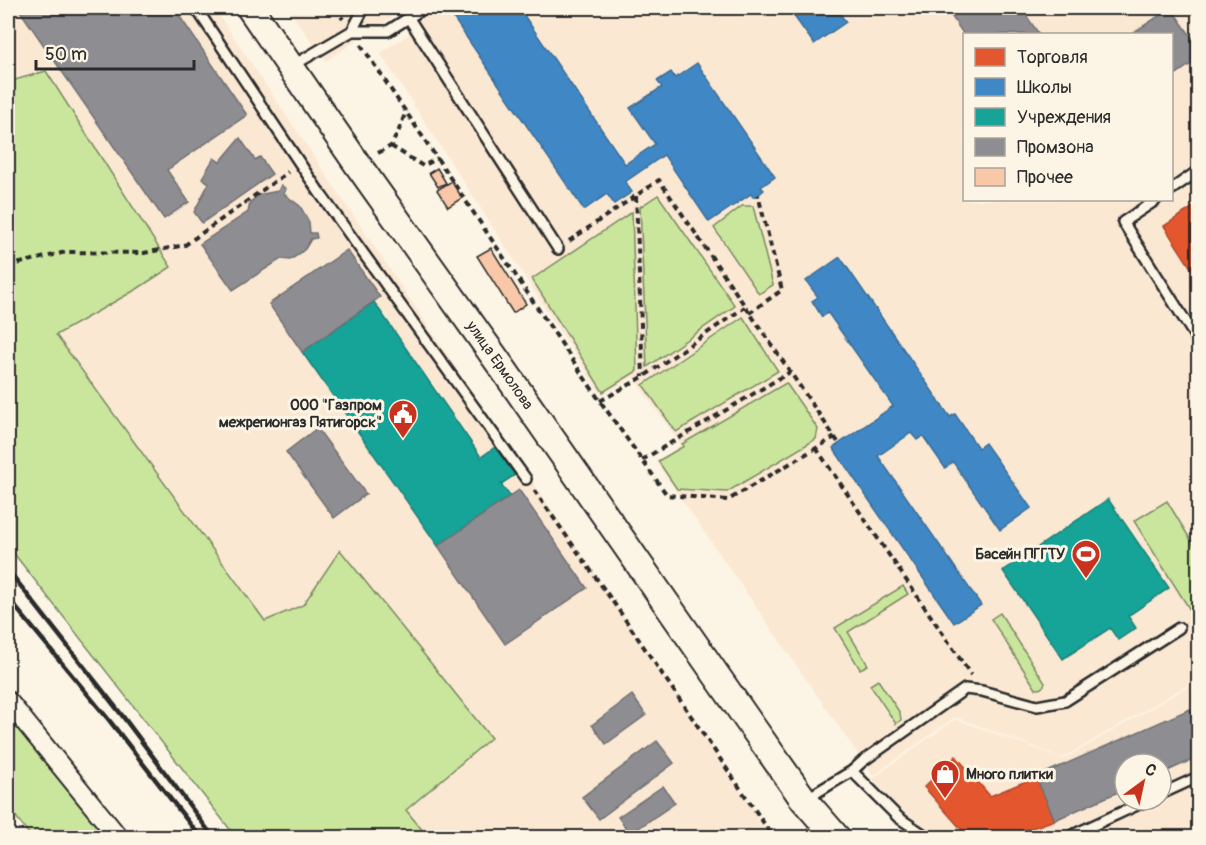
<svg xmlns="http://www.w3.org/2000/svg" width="1206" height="845" font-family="Pangolin,sans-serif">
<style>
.built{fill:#fbe8d3;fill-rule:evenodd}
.green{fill:#cae69d;stroke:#7a8864;stroke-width:1.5}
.shops{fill:#e4572e;stroke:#ac4a2d;stroke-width:1.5}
.schools{fill:#3f88c5;stroke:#396c97;stroke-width:1.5}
.public{fill:#17a398;stroke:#1d7f77;stroke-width:1.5}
.industry{fill:#8d8d92;stroke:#707073;stroke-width:1.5}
.building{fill:#f9c8a9;stroke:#2b2b2b;stroke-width:1.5}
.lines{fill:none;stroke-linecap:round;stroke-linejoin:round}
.service-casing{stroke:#2b2b2b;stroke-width:14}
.minor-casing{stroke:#2b2b2b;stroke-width:22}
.secondary-casing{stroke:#2b2b2b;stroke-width:30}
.path{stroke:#2b2b2b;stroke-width:4;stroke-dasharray:6 4.5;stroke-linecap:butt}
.service{stroke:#fcf5e5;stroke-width:9}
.minor{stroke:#fcf5e5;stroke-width:18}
.secondary{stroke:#fcf5e5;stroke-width:26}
.rail{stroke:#2b2b2b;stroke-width:4.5}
.labels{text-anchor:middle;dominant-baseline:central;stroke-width:6;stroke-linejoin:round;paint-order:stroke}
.street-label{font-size:15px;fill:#2b2b2b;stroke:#fcf5e5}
.poi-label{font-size:15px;font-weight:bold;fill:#2b2b2b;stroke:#fcf5e5;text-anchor:end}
</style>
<rect width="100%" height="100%" fill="#fcf5e5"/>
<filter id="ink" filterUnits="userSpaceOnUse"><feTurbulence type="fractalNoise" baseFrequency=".0167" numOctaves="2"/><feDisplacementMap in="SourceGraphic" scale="12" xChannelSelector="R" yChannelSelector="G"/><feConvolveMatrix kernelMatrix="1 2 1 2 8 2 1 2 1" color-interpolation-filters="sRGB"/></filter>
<g filter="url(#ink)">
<path class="built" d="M8,8H214L772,837H428L406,810L491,738L339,550L303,605L265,621L56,335L137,289L171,267L46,71L8,82Z
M287,8H1198V679L1063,758L955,717L873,776L655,461L681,445L633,377L602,396L380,53L409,34L398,13L326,61ZM964,34H1172V200H964Z
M1198,681V829L1185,837H922L872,779L955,719L1064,759ZM1125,764H1161V800H1125Z"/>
<path class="green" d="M46,71L171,267L137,289L56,335L265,621L303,605L340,550L491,738L406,810L428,837H236L8,546V82Z
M658,195L735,306L647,367L640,207Z
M742,206H753L773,285L759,294L714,228Z
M632,212L637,371L603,392L532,279Z
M743,317L778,371L676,432L643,385Z
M786,383L818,429L816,439L727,492L677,489L658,461L684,446L682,444Z
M1167,501L1198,552V615L1190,610L1134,521Z
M903,586L908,594L848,632L868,665L860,669L835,628Z
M1000,613L1045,683C1043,688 1041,689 1036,689L991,619Z
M878,680L900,713L901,720L896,724L870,685Z
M8,701L120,837H31L8,806Z"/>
<path class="shops" d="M1198,204V279L1164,226Z
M956,756L990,796L1036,777L1055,820L1003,838H969L924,787Z"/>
<path class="schools" d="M471,8H519L625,164L655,144L630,108L662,87L657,81L671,72L675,78L697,63L775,177L761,187L764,190L758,195L753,197L751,194L709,222L664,155L625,182L632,192L614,204L607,194L584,210L454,19Z
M788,8H836L846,22L814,44Z
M840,257L950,417L955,414L978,448L985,443L1031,508L1000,530L953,462L945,468L923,436L917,440L911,433L878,456L981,605L954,623L833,448L893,406L828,313L822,317L812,301L818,297L806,281Z"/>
<path class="public" d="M374,302L481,457L495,447L515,475L501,484L510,496L438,546L302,352Z
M1108,499L1169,588L1128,616L1136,628L1118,640L1110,628L1063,659L1003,571Z"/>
<path class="industry" d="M18,8H174L247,115L167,170L189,202L164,219Z
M946,8H1021L1039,34L964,35Z
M1171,8L1198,46V59L1172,77V34H1131Z
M240,138L255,160L260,157L272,174L202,223L194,212L209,183L202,178L214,158L220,162Z
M281,185L286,189L284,194L300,206L309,222L310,233H316L317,238L311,239L305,249L298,255L290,260L281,259L233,290L200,244L248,212L250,203L258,195L278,191Z
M347,250L380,297L302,352L269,304Z
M317,428L366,494L334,518L286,452Z
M519,490L587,588L505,644L438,546Z
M632,695L646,715L606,744L592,725Z
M1190,709L1198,728V757L1161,774V764H1125V789L1055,820L1036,777Z
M657,741L674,763L599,819L582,797Z
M663,786L675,803L630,834L618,817Z"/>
<path class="building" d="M437,168L446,183L438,187L429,173Z
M452,181L462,198L448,207L437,190Z
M491,248L526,304L513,313L477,256Z"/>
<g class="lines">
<g class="service-casing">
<path id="service" d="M196,8L319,192L526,479
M408,17L558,249
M352,31H388L424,8
M292,66L352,31L364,8
M1172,189L1198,171
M1156,200L1123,222L1198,341
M852,771L899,818L929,838
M1161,794L1198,777
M806,799L852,771L863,761L965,689L982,691L1037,706L1065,701L1179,628
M1066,838L1148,800"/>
</g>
<g class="minor-casing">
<path id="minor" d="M8,701L119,838"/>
</g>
<g class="secondary-casing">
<g id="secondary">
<path id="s1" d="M250,8L358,165L501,366L751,725L804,800L837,838"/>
</g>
</g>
<path class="path" d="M335,8L343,19
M361,45L600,401L667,495L728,500L835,437
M391,146L423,166L438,158
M378,153L391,146L399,130L406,111
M636,196L643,377
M569,241L659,180L838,442
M8,266L66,252L144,253L185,245L288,172
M749,313L782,290L758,195
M600,401L643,377L745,307
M816,448L971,675
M642,460L790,372
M534,490L618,609L774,838"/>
<use href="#service" class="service"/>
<use href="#minor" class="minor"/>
<use href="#secondary" class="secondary"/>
<path class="rail" d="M8,570L121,714L214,838
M8,598L109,720L201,838"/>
</g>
</g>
<defs>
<g id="civic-pin" transform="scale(1.5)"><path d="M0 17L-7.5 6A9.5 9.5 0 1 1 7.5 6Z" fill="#c8321e" stroke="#fcf5e5"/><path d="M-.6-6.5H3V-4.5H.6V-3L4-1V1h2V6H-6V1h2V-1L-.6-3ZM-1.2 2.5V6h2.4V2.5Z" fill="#fff"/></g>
<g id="stadium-pin" transform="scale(1.5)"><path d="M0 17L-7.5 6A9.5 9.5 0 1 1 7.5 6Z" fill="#c8321e" stroke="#fcf5e5"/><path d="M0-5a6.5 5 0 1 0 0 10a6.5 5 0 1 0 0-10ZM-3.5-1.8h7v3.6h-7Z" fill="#fff"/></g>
<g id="shop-pin" transform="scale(1.5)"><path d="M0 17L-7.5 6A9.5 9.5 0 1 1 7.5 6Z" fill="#c8321e" stroke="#fcf5e5"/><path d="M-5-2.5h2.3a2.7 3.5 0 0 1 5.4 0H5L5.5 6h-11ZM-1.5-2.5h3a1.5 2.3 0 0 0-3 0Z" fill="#fff"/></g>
</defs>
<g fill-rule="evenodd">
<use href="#civic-pin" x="403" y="414"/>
<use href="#stadium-pin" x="1086" y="554"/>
<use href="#shop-pin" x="945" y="774"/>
</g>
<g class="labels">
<g class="street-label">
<text stroke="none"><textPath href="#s1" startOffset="436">улица Ермолова</textPath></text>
</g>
<g class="poi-label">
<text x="382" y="405">ООО "Газпром<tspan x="382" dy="17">межрегионгаз Пятигорск"</tspan></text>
<text x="1065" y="554">Басейн ПГГТУ</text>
<text x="966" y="774" text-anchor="start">Много плитки</text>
</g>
</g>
<rect width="1206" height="845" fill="none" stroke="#fcf5e5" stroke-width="30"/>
<rect x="15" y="15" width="1176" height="815" fill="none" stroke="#2b2b2b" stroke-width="2" filter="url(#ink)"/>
<rect x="963" y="33" width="210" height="168" fill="#fcf5e5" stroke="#a8a49b" stroke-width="1.5"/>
<rect x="975" y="48" width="30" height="18" fill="#e4572e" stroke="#a8a49b" stroke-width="1.5"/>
<text x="1017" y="63" font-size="18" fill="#2b2b2b">Торговля</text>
<rect x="975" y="78" width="30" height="18" fill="#3f88c5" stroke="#a8a49b" stroke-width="1.5"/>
<text x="1017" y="93" font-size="18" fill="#2b2b2b">Школы</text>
<rect x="975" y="108" width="30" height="18" fill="#17a398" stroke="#a8a49b" stroke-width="1.5"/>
<text x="1017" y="123" font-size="18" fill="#2b2b2b">Учреждения</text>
<rect x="975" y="138" width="30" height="18" fill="#8d8d92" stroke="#a8a49b" stroke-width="1.5"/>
<text x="1017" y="153" font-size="18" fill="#2b2b2b">Промзона</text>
<rect x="975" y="168" width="30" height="18" fill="#f9c8a9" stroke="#a8a49b" stroke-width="1.5"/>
<text x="1017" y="183" font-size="18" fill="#2b2b2b">Прочее</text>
<g transform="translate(1143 782) rotate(33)"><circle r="28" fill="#fcf5e5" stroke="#a8a49b" stroke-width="1.5"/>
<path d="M0-4.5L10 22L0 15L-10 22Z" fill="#c8321e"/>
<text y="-9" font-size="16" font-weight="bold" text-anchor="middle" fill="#2b2b2b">С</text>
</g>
<path d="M36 60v9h158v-9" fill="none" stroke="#2b2b2b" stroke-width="3"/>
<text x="45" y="60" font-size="18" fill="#2b2b2b" stroke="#fcf5e5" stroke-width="4.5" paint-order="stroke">50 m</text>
</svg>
